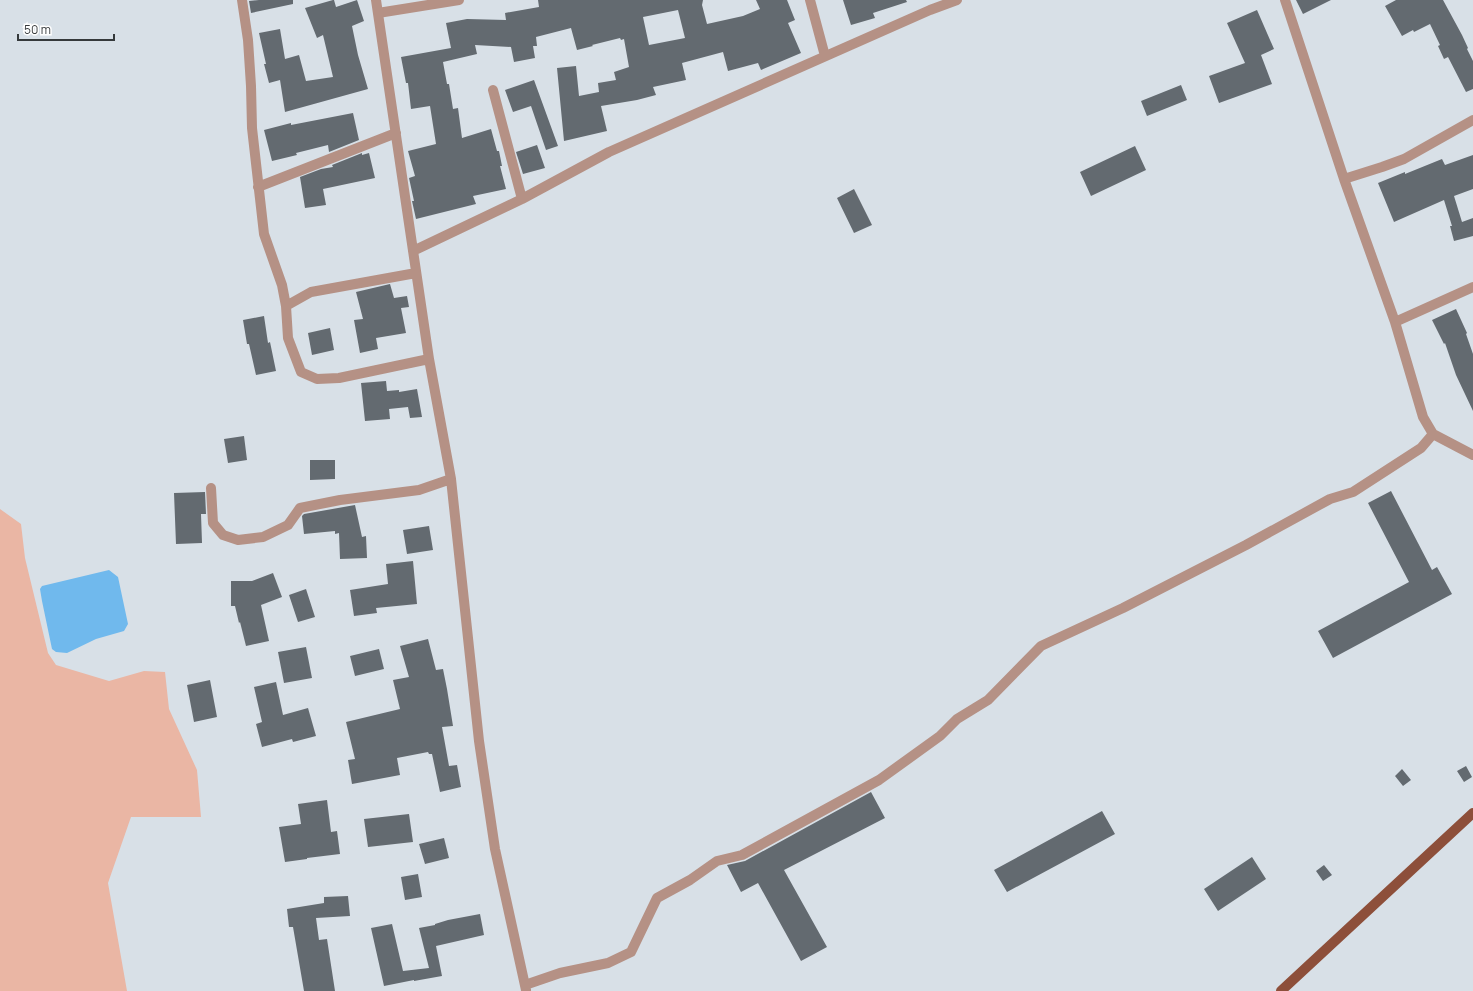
<svg xmlns="http://www.w3.org/2000/svg" width="1473" height="991" font-family="Manrope,sans-serif">
<style>
.green{fill:#eab6a4}
.water{fill:#70b9ed}
.building{fill:#636a70;fill-rule:evenodd}
.lines{fill:none;stroke-linecap:round;stroke-linejoin:round}
.minor{stroke:#b59185;stroke-width:10}
.major{stroke:#8d4f3a;stroke-width:10}
</style>
<rect width="100%" height="100%" fill="#d8e0e7"/>
<path class="green" d="M0,509L21,524L25,558L48,653L56,665L109,681L144,671L165,672L169,709L197,770L201,817H131L108,883L127,991H0Z"/>
<path class="water" d="M109,570L118,577L128,624L124,631L96,639L67,653L56,652L52,649L42,601L40,589L42,586Z"/>
<path class="building" d="M259,0H293V4L251,13L249,1Z
M333,0H334L336,7L357,0L364,21L352,26L358,55L368,89L285,112L280,80L269,83L264,64H266L259,33L280,29L285,59L299,55L306,81L333,77L323,35L317,38L305,8Z
M538,0H703L702,5L707,24L743,16L760,9L756,0H787L795,20L788,23L801,53L761,70L758,63L728,71L723,52L682,63L686,80L653,87L656,95L637,100L601,106L607,131L564,141L557,68L576,66L579,96L599,92L598,83L616,80L614,72L629,67L624,39L621,40L620,38L592,45L593,46L577,50L571,28L536,37L537,46H533L535,58L514,62L511,47L475,45L477,54L443,62L447,84H449L453,109L458,108L462,138L491,129L497,151H499L502,166H500L506,189L473,196L476,204L416,219L412,201H414L409,178L415,176L408,151L436,144L430,106L411,109L408,83H406L401,57L451,48L446,23L467,19L506,20L505,13L539,7ZM678,10L685,38L649,45L643,17Z
M843,0H906L907,2L873,13L875,18L851,25Z
M1296,0H1331L1303,14Z
M1396,0H1443L1462,35L1468,48L1467,49L1473,61V89L1466,92L1448,57L1444,59L1438,46L1440,45L1430,24L1414,32L1413,30L1402,36L1385,6Z
M1257,10L1274,49L1261,55L1272,84L1219,103L1209,76L1245,63L1227,23Z
M534,80L558,146L546,150L531,106L513,112L505,90Z
M1181,85L1187,100L1147,116L1141,101Z
M353,113L359,140L329,152L328,145L296,153L297,155L272,161L264,130L291,123V125Z
M537,145L545,168L523,174L516,152Z
M1135,146L1146,170L1091,196L1080,172Z
M362,153V155L369,153L375,178L323,189L326,205L305,208L300,177L321,169L333,167L332,165Z
M1473,155V189L1454,196L1462,222L1473,218V236L1454,241L1450,226H1452L1444,200L1394,222L1378,183L1405,172V174L1442,159L1445,165Z
M854,189L872,225L854,233L837,198Z
M390,284L394,298L407,296L409,307L401,308L406,333L376,338L378,349L360,353L354,320L363,319L356,292Z
M1456,309L1467,333L1466,334L1473,354V411L1456,375L1445,343L1444,344L1432,320Z
M264,316L268,343L270,342L276,371L256,375L249,344H247L243,320Z
M330,328L334,350L312,355L308,333Z
M386,381L387,391L399,390V392L417,389L422,417L410,418L408,407L389,409L390,419L365,421L361,383Z
M244,436L247,460L228,463L224,439Z
M310,460H335V479L310,480Z
M1391,491L1432,570L1437,567L1452,594L1333,658L1318,631L1409,582L1368,503Z
M205,492L206,514H201L202,543L176,544L174,493Z
M355,505L362,537L366,536L367,558L340,559L339,533L335,534V531L304,534L302,516L304,514Z
M429,526L433,550L407,554L403,530Z
M413,561L417,604L376,608L377,613L354,616L350,590L388,584L386,564Z
M273,573L282,597L261,605L269,641L246,646L240,622L239,623L235,606H231V581H252Z
M306,589L315,617L298,622L289,595Z
M428,639L436,670L443,669L447,689L453,726L442,727L449,766L457,765L461,787L440,792L432,754H429L428,752L397,758L400,775L352,784L348,760L355,759L346,722L400,709L393,680L409,677L400,646Z
M306,647L312,678L284,683L278,652Z
M379,649L384,669L355,676L350,656Z
M210,680L217,717L194,722L187,685Z
M276,682L283,715L308,708L316,736L293,742L292,739L262,747L256,724L262,722L254,687Z
M1466,766L1472,777L1464,782L1457,771Z
M1402,769L1411,780L1403,786L1395,776Z
M871,792L885,818L784,870L827,947L801,961L758,883L741,892L727,865L745,861Z
M327,800L331,832L337,831L340,854L307,858V859L285,862L279,827L301,824L298,804Z
M1102,811L1115,834L1007,892L994,870Z
M409,814L413,842L368,847L364,819Z
M444,838L449,858L425,864L419,844Z
M1252,857L1266,879L1218,911L1204,889Z
M1324,865L1332,875L1323,881L1316,871Z
M418,874L422,897L405,900L401,877Z
M348,896L350,916L316,918L319,940L327,939L335,991H304L293,927H289L287,909L324,903V897Z
M480,914L484,935L436,946L442,976L414,981V980L384,986L371,928L392,924L403,971L429,968L419,928L435,925V924L448,920Z"/>
<g class="lines">
<path class="minor" d="M242,0L248,40L251,86L252,128L264,234L282,285L286,306L288,338L301,372L317,379L339,378L429,359
M376,0L429,359L451,479L479,741L495,849L526,990
M810,0L825,56
M1285,0L1344,179L1395,322L1423,417L1433,434L1473,455
M378,13L459,0
M493,90L522,199
M1344,179L1382,167L1404,159L1473,120
M258,187L396,133
M413,251L522,199L609,152L930,10L957,0
M286,306L311,292L416,273
M1395,322L1473,287
M211,488L213,523L223,535L238,540L263,537L288,525L300,508L340,500L419,490L451,479
M525,985L560,973L608,963L631,952L657,898L690,880L717,861L742,855L879,780L940,736L957,719L988,700L1041,646L1123,608L1246,545L1330,499L1353,492L1421,448L1433,434"/>
<path class="major" d="M1281,991L1473,813"/>
</g>
<path d="M18 34v6h96v-6" fill="none" stroke="#35393b" stroke-width="2"/>
<text x="24" y="34" font-size="12" fill="#35393b" stroke="#ffffff" stroke-width="3" paint-order="stroke">50 m</text>
</svg>
